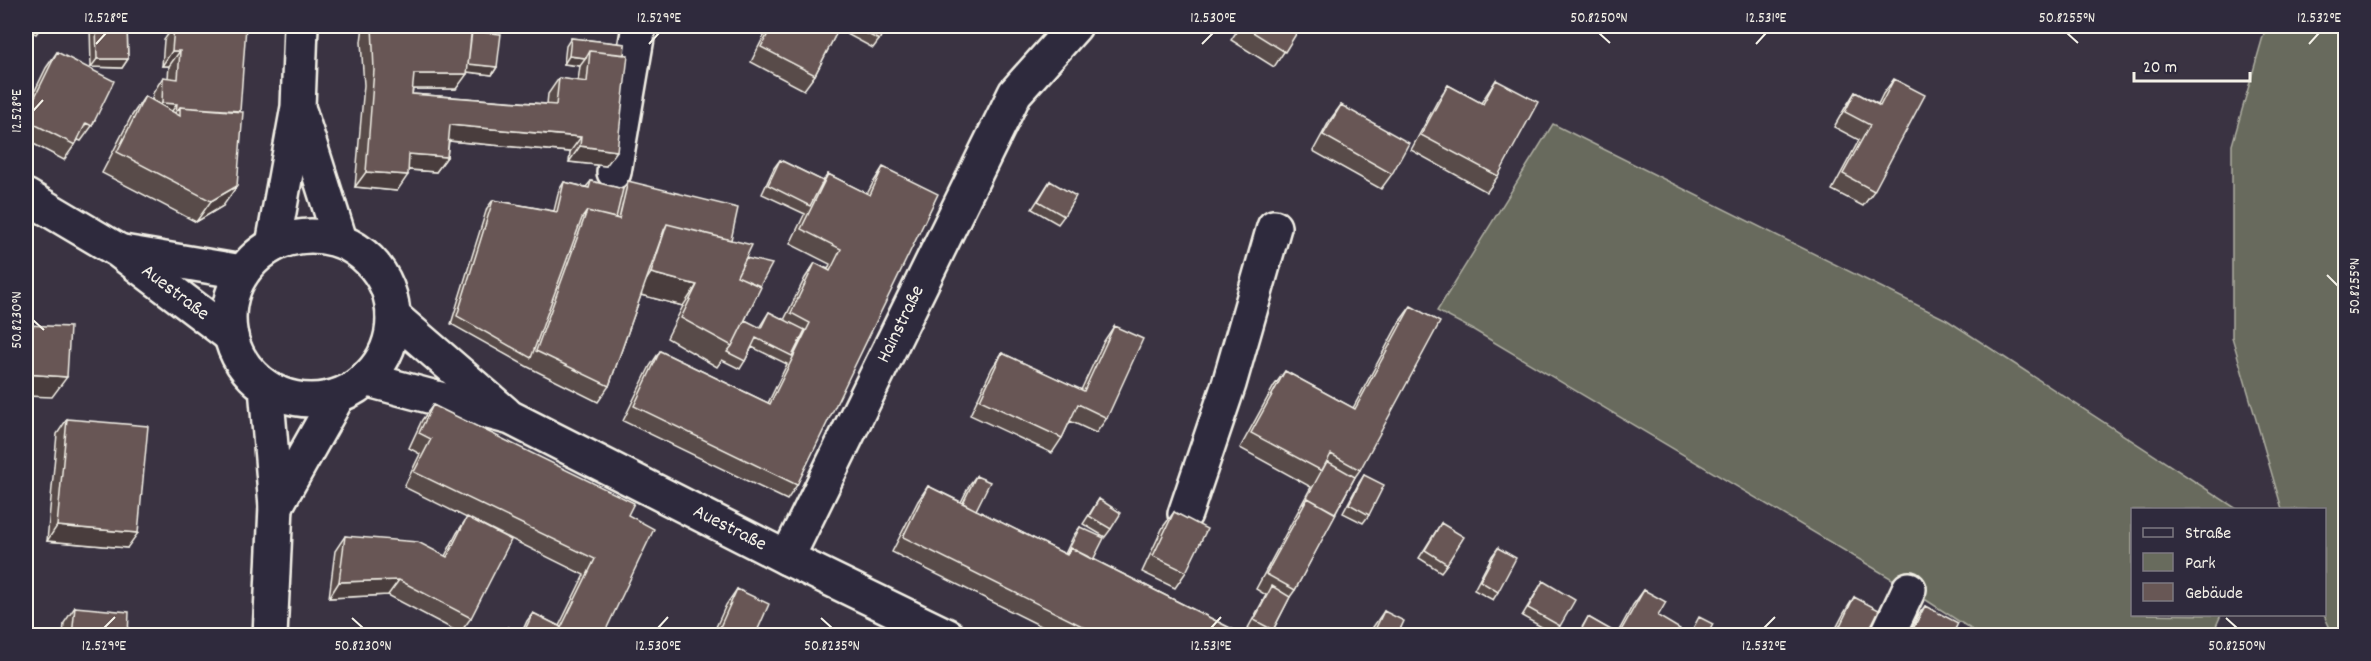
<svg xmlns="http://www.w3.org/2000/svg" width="2371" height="661" font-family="Dekko,sans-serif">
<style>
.green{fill:#686b5d;stroke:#aeaea2;stroke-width:1.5}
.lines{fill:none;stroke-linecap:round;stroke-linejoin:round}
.minor-casing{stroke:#f4f1e8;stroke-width:38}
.minor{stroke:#2f2a3d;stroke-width:33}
.wall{fill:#594b49;stroke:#f4f1e8;stroke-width:1.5}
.shaded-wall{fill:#493d3c;stroke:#f4f1e8;stroke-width:1.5}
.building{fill:#685755;stroke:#f4f1e8;stroke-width:1.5}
.ticks{fill:none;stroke:#f4f1e8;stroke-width:2}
.labels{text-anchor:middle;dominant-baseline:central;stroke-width:4.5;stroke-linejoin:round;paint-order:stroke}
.street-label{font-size:20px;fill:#f4f1e8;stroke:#2f2a3d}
.neatline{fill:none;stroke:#f4f1e8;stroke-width:2}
.ticks-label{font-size:15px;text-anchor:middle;fill:#f4f1e8}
</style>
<rect width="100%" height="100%" fill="#3a3342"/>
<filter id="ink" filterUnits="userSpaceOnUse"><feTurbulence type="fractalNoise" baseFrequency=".0167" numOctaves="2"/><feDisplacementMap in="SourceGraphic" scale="12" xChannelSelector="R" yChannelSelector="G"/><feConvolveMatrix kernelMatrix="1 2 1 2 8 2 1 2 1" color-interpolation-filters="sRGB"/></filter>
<g filter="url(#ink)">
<path class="green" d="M2266,26H2345V635H2333L2324,615V510L2282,509L2232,337V145Z
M1553,124L1947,320L2237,509L2132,510V614L2221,615L2212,635H1980L1909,589L1472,329L1437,311Z"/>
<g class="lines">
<g class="minor-casing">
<g id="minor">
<path d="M300,113L340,240"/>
<path d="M614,172L639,26"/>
<path id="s1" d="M26,196L119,251L231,336"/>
<circle cx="311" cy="318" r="82"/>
<path d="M273,245L298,107L301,26"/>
<path d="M123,252L242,272"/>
<path d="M393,316L505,413"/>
<path id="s2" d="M365,379L511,418L787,558L948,636"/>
<path d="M266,387L276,506L270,636"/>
<path d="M276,506L338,396"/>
<path d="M1185,514L1229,384L1274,227"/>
<path id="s3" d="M787,558L1015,93L1075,26"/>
<path d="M1887,636L1909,589"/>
</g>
</g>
<use href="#minor" class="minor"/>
</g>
<path class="wall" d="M26,26H42L36,34L26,29Z
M90,26H127L128,59L122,68L91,67Z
M174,26L223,206L196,222L102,173L131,117L145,96L152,100L153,93L163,77L168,78L169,66H162L164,40Z
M363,26H472V31L497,67L492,75L467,72L456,89H413L412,94L547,104L548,94L559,78L578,81L580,66L564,64L566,46L571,38L625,44L606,166L569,162L570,152L449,141L447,157L436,172L408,170L397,191L355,187L364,85L361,42Z
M769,26H840L815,75L804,90L751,62Z
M849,26H886L879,40L873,48L845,33Z
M1240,26H1301L1274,67L1231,40Z
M57,52L92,126L81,141L78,140L64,160L26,140V109L46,68Z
M1894,79L1874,191L1863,206L1832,190L1859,140L1834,127L1845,108L1855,92L1878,104L1883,94Z
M1496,80L1498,176L1487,192L1411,150L1438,100L1448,85L1481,103Z
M1341,105L1392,174L1381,189L1313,151L1330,120Z
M780,160L823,181L828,174L867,194L873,183L883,167L797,485L787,500L623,421L650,366L660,351L768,403L787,364L752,347L745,361L740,369L722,360L717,367L667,338L683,306L641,295L609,386L598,402L526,366L451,324L487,208L493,200L554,211L559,190L564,182L586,187L591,181L623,189L628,181L731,240L746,258L760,286L745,320L759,328L769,312L784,320L805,278L815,263L828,269L830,264L790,244L805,213V214L762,194L774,168Z
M1050,181L1064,216L1058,224L1032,209Z
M1411,306L1360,470L1355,477L1295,590L1290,597L1273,630L1269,636H1262L1248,628L1266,595L1256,589L1311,487L1240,448L1274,386L1285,371L1353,408L1400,321Z
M1114,326L1107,418L1096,433L1070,421L1062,438L1052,453L970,415L992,368L1002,353L1081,390L1104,341Z
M433,405L628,515L603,636H502L508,627L521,634L527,621L533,613L559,626L584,575L477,522L471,618L460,633L388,595L329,598L335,551L345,536L445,556L457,533L467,518L404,487L420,454L409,448L422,420Z
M67,419L127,548L47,541L57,434Z
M1364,475L1369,515L1363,523L1343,513L1359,483Z
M976,476V510L1065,554L1074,535L1080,527L1093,559L1246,636H1061L892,552L918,501L928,486L961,502L970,484Z
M1099,499L1111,529L1105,537L1083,524Z
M1174,512L1186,572L1175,588L1142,572L1163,527Z
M1441,523L1447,564L1441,572L1419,558Z
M1498,548V592L1493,600L1474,590L1492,556Z
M1543,581L1560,626L1554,634L1522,616Z
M737,589L755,636H712L726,605Z
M1644,590L1658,616L1676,636H1577L1588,617L1617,634L1633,605Z
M1854,597L1866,636H1832L1844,613Z
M1925,606L1952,636H1908L1919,614Z
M75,607L128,636H63L64,623Z
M1384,611L1397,636H1369L1373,627Z"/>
<path class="shaded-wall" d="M172,51H180L169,66H162Z
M569,56L586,58L580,66L564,64Z
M97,59H128L122,68L91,67Z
M464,63L497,67L492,75L459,71Z
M414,74H467L456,89H403Z
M162,103L177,104L166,119L151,118Z
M450,125L581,137L570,152L439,140Z
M580,146L617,151L606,166L569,162Z
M409,154L447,157L436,172L399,169Z
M366,172L408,175L397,191L355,187Z
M237,186L223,206L196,222L211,201Z
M651,273L697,285L683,306L637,294Z
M26,374L67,377L52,397L26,396Z
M57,526L138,533L127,548L47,541Z
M399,580L388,595L329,598L339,582Z"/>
<path class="building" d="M96,26H127L128,59H97Z
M174,26H246L240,111L180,107L176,112L177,104L162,103L163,77L178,79L180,51H172Z
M372,26H472L467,74H414L412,94L556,105L559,78L587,82L590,51L628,55L617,151L580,146L581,137L450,125L447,157L409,154L408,175L366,172L374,70Z
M772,26H840L815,75L761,47Z
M852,26H886L879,40Z
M1243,26H1301L1285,52Z
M472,31L501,34L497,67L468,64Z
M571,38L625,44L624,55L590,51L586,58L569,56Z
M57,52L114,81L92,126L86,123L75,145L26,120V115Z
M1894,79L1925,95L1874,191L1843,174L1870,125L1845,112L1855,92L1880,106Z
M1496,80L1538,102L1498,176L1421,135L1448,85L1483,104Z
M145,96L180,116V107L243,112L237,186L211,201L117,152Z
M1341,105L1409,143L1392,174L1323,135Z
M780,160L823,181L810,206L768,185Z
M883,167L938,194L797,485L634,406L660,351L770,404L810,323L791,313L815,263L830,271L841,249L801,229L828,174L870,195Z
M591,181L623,189L616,218L587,211L582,218L531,358L457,316L493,200L557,212L564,182L589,188Z
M628,181L738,208L731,240L667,224L664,230L609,386L536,351L587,211L619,219Z
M1050,181L1076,196L1064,216L1038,201Z
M667,224L752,245L737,276L761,287L732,346L681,318L697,285L651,273Z
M746,258L772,264L760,286L737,276Z
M1411,306L1440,322L1360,470L1331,454L1322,471L1251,433L1285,371L1355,409Z
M769,312L805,330L792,356L756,338L745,361L727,352L732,346L745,320L761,328Z
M26,325L70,327L67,377L26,374Z
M1114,326L1143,339L1107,418L1078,404L1062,438L980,400L1002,353L1084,391Z
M433,405L634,503L628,515L654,529L603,636H571L560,630L595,559L414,472L431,439L419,433Z
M67,419L148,426L138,533L57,526Z
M1327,461L1355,477L1335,513L1308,498L1303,505Z
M1364,475L1384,485L1369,515L1349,504Z
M976,476L990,482L976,510L963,503Z
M928,486L1067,555L1071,548L1246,636H1102L903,537Z
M1308,498L1336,514L1295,590L1266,574Z
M1099,499L1121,513L1111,529L1089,516Z
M1174,512L1207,529L1186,572L1153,556Z
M467,517L511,540L471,618L399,580L339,582L345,536L418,542L447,557Z
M1441,523L1464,537L1447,564L1425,550Z
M1080,527L1104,538L1093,560L1071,548L1066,555Z
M1498,548L1516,558L1498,592L1480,581Z
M1543,581L1575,600L1560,626L1528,608Z
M1272,586L1290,597L1273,630L1254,620Z
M737,589L769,604L755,636H716Z
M1644,590L1666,602L1658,616L1680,629L1676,636H1618Z
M1854,597L1879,610L1866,636H1835Z
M1925,606L1958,623L1952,636H1917L1911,633Z
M75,607L129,612L128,636H72Z
M1384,611L1404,621L1397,636H1372Z
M533,613L561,627L556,636H525L523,634Z
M1588,617L1618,634V636H1578Z
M1699,617L1713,624L1707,636H1689Z
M508,627L525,636H504Z"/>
</g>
<path class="ticks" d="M1599,33L1610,43M2067,33L2078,43M96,44L106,33M649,44L659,33M1202,44L1213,33M1756,44L1766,33M2309,44L2319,33M33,111L43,100M2327,275L2338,286M33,320L44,330M352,618L363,628M821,618L832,628M2226,618L2237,628M104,628L115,617M658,628L668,617M1211,628L1221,617M1764,628L1775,617"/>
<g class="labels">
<g class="street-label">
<text stroke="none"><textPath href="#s1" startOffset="178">Auestraße</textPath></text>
<text stroke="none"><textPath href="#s3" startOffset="260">Hainstraße</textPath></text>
<text stroke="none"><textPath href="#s2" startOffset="396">Auestraße</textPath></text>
</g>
</g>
<rect width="2371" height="661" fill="none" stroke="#2f2a3d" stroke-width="66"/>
<rect x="2131" y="508" width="195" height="108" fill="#2f2a3d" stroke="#7e7a81" stroke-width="1.5"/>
<rect x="2143" y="528" width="30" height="9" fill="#2f2a3d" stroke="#7e7a81" stroke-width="1.5"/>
<text x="2185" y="538" font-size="18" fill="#f4f1e8">Straße</text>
<rect x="2143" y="553" width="30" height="18" fill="#686b5d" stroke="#7e7a81" stroke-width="1.5"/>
<text x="2185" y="568" font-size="18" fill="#f4f1e8">Park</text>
<rect x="2143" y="583" width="30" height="18" fill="#685755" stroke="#7e7a81" stroke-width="1.5"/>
<text x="2185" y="598" font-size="18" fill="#f4f1e8">Gebäude</text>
<path d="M2134 72v9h116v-9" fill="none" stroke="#f4f1e8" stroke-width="3"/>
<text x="2143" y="72" font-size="18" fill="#f4f1e8" stroke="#2f2a3d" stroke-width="4.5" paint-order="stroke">20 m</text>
<rect x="33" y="33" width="2305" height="595" class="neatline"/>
<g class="ticks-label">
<text x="106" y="22">12.528°E</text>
<text x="659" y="22">12.529°E</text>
<text x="1213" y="22">12.530°E</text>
<text x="1599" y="22">50.8250°N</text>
<text x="1766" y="22">12.531°E</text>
<text x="2067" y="22">50.8255°N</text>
<text x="2319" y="22">12.532°E</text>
<text transform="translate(16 111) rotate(-90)" y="5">12.528°E</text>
<text transform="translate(2354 286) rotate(-90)" y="5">50.8255°N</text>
<text transform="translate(16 320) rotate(-90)" y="5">50.8230°N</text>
<text x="104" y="650">12.529°E</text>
<text x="363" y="650">50.8230°N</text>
<text x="658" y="650">12.530°E</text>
<text x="832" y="650">50.8235°N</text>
<text x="1211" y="650">12.531°E</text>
<text x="1764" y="650">12.532°E</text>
<text x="2237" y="650">50.8250°N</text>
</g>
</svg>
